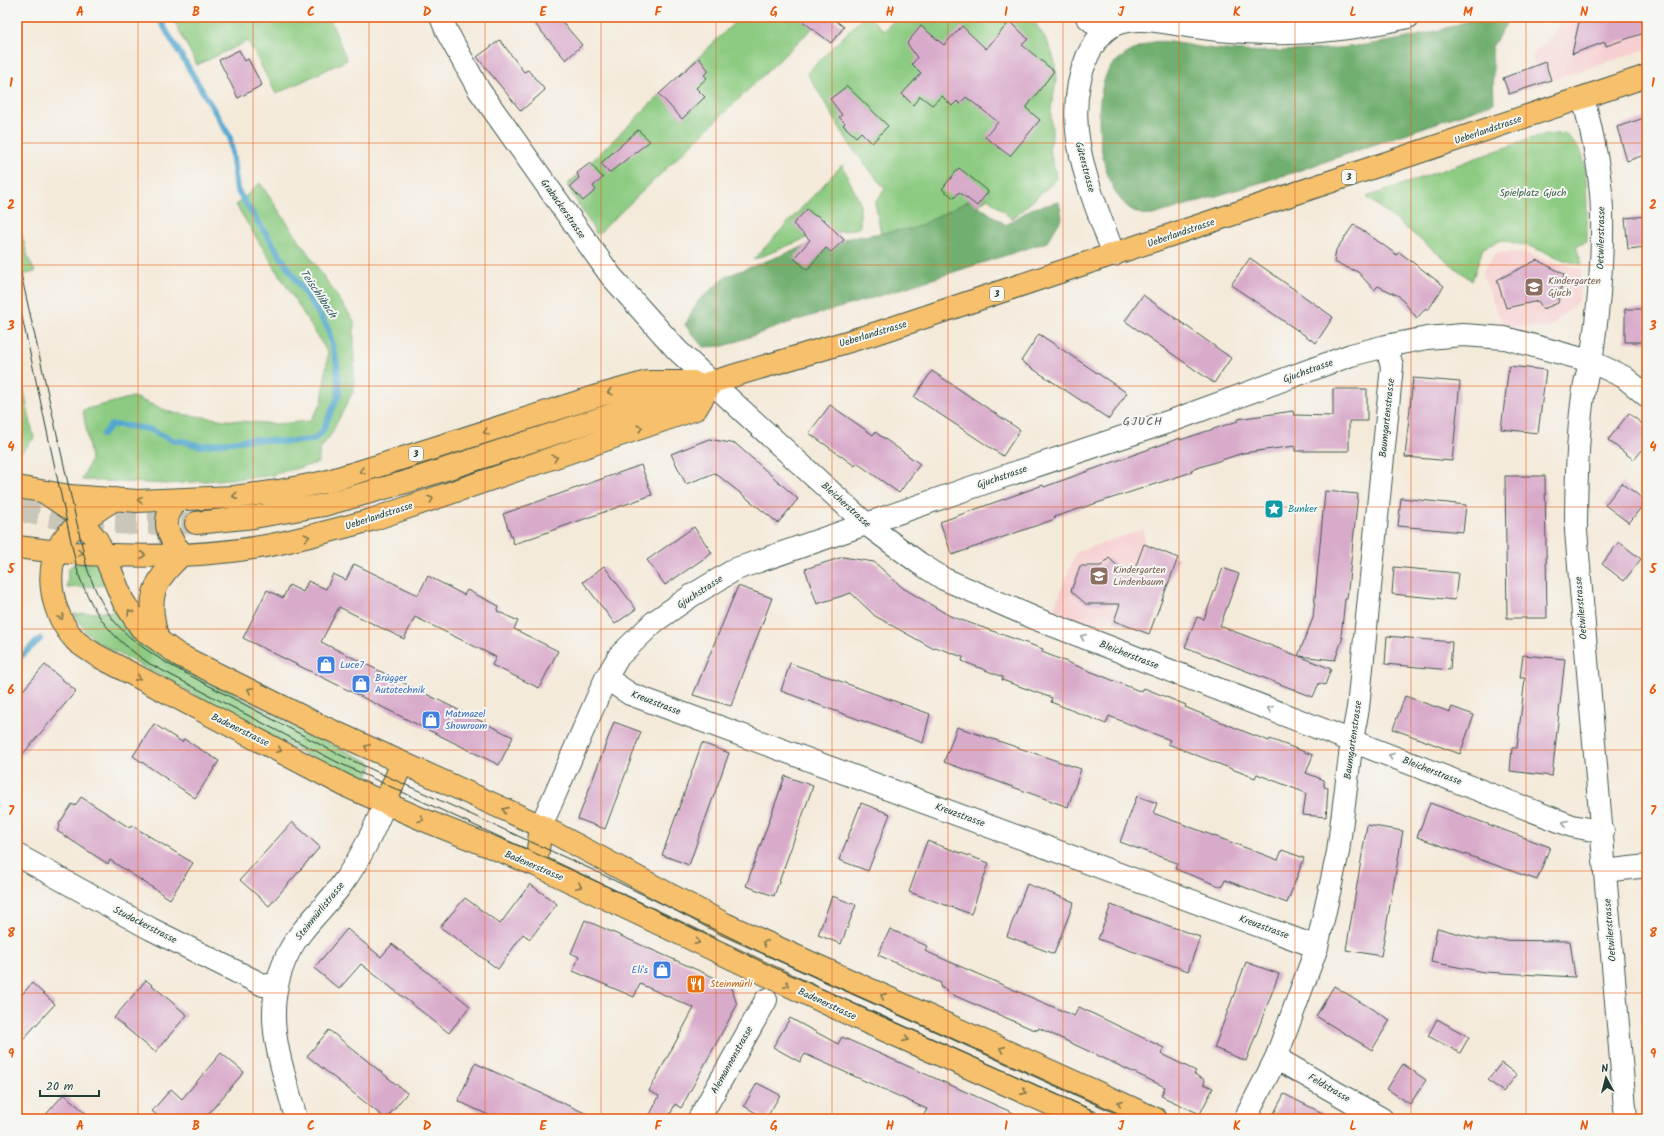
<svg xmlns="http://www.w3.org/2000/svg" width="1664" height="1136" font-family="Kalam,sans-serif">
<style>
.built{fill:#f7cfd0}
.green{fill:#8ccb81;stroke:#56845a}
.forest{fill:#71af6f;stroke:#487652}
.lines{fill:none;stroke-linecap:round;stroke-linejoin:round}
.stream{stroke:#53a7ce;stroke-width:6}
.building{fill:#d9abcb}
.major-tunnel{stroke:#c9c7b9;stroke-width:22;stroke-dasharray:22 11;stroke-linecap:butt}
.minor-casing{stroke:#3f574d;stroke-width:24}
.major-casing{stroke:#3f574d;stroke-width:24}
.minor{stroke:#fff;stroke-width:22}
.major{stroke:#f7c06c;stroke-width:22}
.tram{stroke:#1f3d34;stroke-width:1}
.oneway{stroke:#80784d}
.oneway2{stroke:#8f9e9a}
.grid{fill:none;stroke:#e8590c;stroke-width:1;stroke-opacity:0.55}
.labels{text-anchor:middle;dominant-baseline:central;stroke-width:4;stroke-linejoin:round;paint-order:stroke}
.shield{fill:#f6f6f2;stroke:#60746d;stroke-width:1}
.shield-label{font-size:9px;font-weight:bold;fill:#1f3d34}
.street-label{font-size:10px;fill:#1f3d34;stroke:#f6f6f2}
.park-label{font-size:10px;fill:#3a6047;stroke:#f6f6f2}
.education-label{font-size:10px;fill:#785e54;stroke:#f6f6f2;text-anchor:start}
.culture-label{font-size:10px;fill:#0d838f;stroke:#f6f6f2;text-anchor:start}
.shop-label{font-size:10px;fill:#366cbe;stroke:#f6f6f2;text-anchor:start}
.food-label{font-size:10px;fill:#c56008;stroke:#f6f6f2;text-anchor:start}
.water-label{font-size:11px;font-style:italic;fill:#2f5d62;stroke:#f6f6f2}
.quarter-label{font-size:12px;letter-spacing:1px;fill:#606469;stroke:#f6f6f2}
.neatline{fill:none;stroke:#e8590c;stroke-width:1.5}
.grid-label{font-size:13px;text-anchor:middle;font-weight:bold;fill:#e8590c}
</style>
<rect width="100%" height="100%" fill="#f6f6f2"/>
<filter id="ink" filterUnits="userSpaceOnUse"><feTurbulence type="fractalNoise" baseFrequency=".025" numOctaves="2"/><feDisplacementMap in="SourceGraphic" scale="8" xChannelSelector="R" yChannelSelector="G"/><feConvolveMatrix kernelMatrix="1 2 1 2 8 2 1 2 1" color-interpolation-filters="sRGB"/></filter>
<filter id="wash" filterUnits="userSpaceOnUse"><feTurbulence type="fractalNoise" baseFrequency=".012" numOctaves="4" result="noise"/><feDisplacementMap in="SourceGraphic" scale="16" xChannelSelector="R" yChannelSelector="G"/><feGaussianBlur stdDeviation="0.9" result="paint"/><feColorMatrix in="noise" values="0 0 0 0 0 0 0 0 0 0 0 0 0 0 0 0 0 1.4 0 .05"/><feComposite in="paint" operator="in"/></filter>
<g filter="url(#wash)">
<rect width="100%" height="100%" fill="#f4eada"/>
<path class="built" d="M1561,17H1647V49L1540,84L1531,55L1551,37Z
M1519,252L1582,270L1579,300L1549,328L1503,325L1482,274L1495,253Z
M1144,529V544L1115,618L1109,616L1103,630L1053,611L1076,552Z"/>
<path class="green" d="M172,17H329L347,60L276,94L248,41L197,65Z
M740,17H824L597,235L567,185Z
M863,17H869L884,31L897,17L1031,18C1045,36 1057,54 1056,79C1056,89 1052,99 1051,109C1050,123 1055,136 1049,148L1057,179L1012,219L988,198L973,209L883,243L875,203L885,189L852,148L807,73Z
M1565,133C1570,139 1577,146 1581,152C1588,164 1587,226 1587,242L1576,246L1582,264L1567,261L1532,247L1502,240L1483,248L1472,281L1367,197L1538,136Z
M842,165L860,203V228L809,237L753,260Z
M260,183L354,321V390L330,436L320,449L318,463L267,476L168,484L82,480L91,459L83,410L133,397L173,413L226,420L276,424L310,421L322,402L328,353L236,205Z
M17,219L28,257L35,272L17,276Z
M17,360L34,438L17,457Z
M92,561H94L109,585L67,588L68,569L72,565Z
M121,611L242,698L322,740L370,762L372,766L365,782L358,783L99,643L86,632L74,614Z"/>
<path class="forest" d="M1478,17H1510L1492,47L1494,103L1292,173L1153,215C1099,219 1089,107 1108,71C1112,63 1121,58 1128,53C1136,49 1145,44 1153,42C1167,39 1192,47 1207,48C1230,51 1253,52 1277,51C1344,50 1416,42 1478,17Z
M970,200L1006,225L1031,209L1059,202L1062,218L1047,242L879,296L794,321L724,346L703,347L685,325L698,301L727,276L811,244L915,228Z"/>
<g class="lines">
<path class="stream" d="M103,435L111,425H120L149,429L175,441H183L200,446L253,439L285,442L313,440L322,432L339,394L337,364L328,328L237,190L230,137L158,17
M17,660L40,639"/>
</g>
<g id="blocks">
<path class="building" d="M529,17H558L582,45L566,60Z
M797,17H831L844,27L831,43Z
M1580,17H1647V32L1606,46L1605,42L1572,54Z
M1010,21L1028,39L1022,45L1054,71L1026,108L1040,120L1010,156L985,137L998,122L966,97L960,104L957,101L952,106L942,96L932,105L920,96L913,105L902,94L921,73L912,64L917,58L907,43L921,26L944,45L962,26L986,49Z
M500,40L524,72L528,70L545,90L521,111L477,57Z
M239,50L245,61L248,59L262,85L238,98L219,60Z
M699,58L709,71L704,75L707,78L696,88L705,97L682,119L659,94Z
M1545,62L1551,80L1509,94L1503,78Z
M847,86L888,126L872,143L861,132L856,137L843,125L845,123L839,117L842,115L830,99Z
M1647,117V154L1627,161L1617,127Z
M638,130L650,141L609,173L601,163Z
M590,163L603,178L593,186L596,190L583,201L570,186L579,178L577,173Z
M959,168L987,190L988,192L977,206L959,192L954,198L942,189Z
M807,209L815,216L817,215L822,220L823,219L844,240L831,252L826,248L807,270L794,258L810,240L793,224Z
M1647,216V247L1628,249L1625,218Z
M1354,224L1397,255L1399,252L1444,286L1428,310L1426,308L1417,318L1399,296L1378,286L1374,290L1358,272L1334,262L1336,250Z
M1250,258L1333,317L1316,343L1231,285Z
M1537,260L1564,274L1558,303L1543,309L1538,301L1506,308L1497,280Z
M1143,295L1231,358L1214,383L1125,321Z
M1625,309H1647V342H1625Z
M1039,334L1127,393L1109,419L1021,361Z
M1509,366L1546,370L1538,433L1501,429Z
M932,371L1020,430L1003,456L914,397Z
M1413,378L1460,382L1452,461L1405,457Z
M1333,389H1367V421H1349V451H1295V446L1243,453L1191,470L1192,472L1054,517L1055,519L952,555L940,522L1043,485L1044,487L1180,438V440L1238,421V419L1293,411L1294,415L1333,416Z
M830,405L873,435L875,432L920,464L899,493L857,463L855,466L809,433Z
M1629,413L1647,428V444L1634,460L1608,440Z
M709,439L736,444L798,499L778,523L715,473L686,484L671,454Z
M641,465L652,495L514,544L503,514Z
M1505,476H1545L1547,618H1507Z
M1622,483L1646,501L1629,523L1605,505Z
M1325,491L1358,494L1347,599H1345L1341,637H1343L1335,660L1299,656L1331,669L1325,685L1319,683L1313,697L1185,647L1197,617L1204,619L1223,568L1239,574L1220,626L1298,656L1313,618Z
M1401,498L1466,505L1463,532L1398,526Z
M694,527L712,553L665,585L647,560Z
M1619,542L1641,559L1624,581L1602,564Z
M1144,544L1178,558L1149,634L1114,621L1120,604H1086L1071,591L1080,566H1101L1109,558L1131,579Z
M843,557L874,562L903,588L950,616L1043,649L1042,652L1142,692L1144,688L1186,705L1185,707L1248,733L1269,741L1270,739L1313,755L1306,773L1324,780V787L1328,788L1326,817L1303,815L1306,793L1257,774L1255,778L1168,744L1170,740L1109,716L1106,724L1051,702L1052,698L1002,680L1003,677L962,661L963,657L935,647L934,649L875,616L851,593L817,604L805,569Z
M354,564L418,595L428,576L464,595L467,590L499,606L497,611L518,621L514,629L558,651L539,688L492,665L496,657L415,617L404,639L339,607L321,642L513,737L499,765L243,638L267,590L283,598L289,585L303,592L308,581L326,589L333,574L346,580Z
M604,566L636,609L615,624L583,582Z
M1394,567L1458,573L1455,600L1392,594Z
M738,586L772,598L731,706L693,695Z
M1387,636L1452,642L1450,670L1385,664Z
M1523,655L1565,659L1552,776L1510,771L1512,748H1517L1525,678H1520Z
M790,663L930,714L923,743L781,691Z
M45,665L76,691L17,761V697Z
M1405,696L1450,712L1452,707L1474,715L1460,754L1393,729Z
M614,722L641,732L605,829L578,819Z
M154,724L182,742L184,739L219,761L195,798L133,756Z
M957,727L1081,769L1068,807L944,762Z
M702,743L729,753L689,865L662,855Z
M785,776L813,786L774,896L746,886Z
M1137,796L1157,803L1153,813L1278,860L1282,850L1304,858L1287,903L1225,880L1222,887L1175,869L1177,863L1120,842Z
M81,797L130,828L131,825L193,863L170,899L110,860L108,864L57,831L60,826L59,824L72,804L75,806Z
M861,803L890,814L868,871L839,860Z
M1430,803L1550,847L1537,880L1417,837Z
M292,822L320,847L269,906L240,880Z
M1367,825L1403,831L1381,956L1346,950Z
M927,841L989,863L971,914L909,892Z
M530,884L557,904L530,939L523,934L498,969L440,927L465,898L500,924Z
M1027,884L1074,902L1054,954L1007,936Z
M832,896L856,905L841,944L818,935Z
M1111,905L1200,937L1188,971L1098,939Z
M585,920L731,985L737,1005L681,1108L675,1104L668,1119H648L659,1096L649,1091L694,1008L640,984L634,997L573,971L579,957L571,953Z
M1437,928L1482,940L1570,941L1575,977L1484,972L1431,962Z
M347,929L381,957L392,944L470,1006L449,1033L361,964L339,989L314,968Z
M890,929L927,946L925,951L1028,996L1074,1016L1079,1007L1164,1048L1161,1054L1196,1071L1194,1074L1205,1080L1204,1084L1213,1088L1200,1114L1161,1096L1165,1087L1039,1028L1038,1030L1032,1029L946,992L947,990L940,987L941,983L878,955Z
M1246,962L1279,974L1246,1061L1214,1048Z
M146,980L187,1015L155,1052L114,1018Z
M32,983L55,1004L17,1046V1000Z
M1334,986L1390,1020L1372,1050L1316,1016Z
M790,1018L838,1044L842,1037L1027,1119H922L927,1109L805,1054L800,1062L773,1047Z
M1437,1019L1469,1037L1460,1053L1428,1036Z
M329,1030L407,1093L386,1119L307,1056Z
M221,1053L244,1072L204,1119H161L152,1111L171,1089L182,1099Z
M475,1063L598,1119H497L458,1101Z
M1501,1063L1517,1075L1503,1092L1488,1080Z
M1403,1064L1426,1080L1410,1104L1387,1089Z
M757,1083L780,1095L766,1119L744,1106Z
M64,1094L92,1119H42Z
M1284,1094L1304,1104L1335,1119H1271Z"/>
</g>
</g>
<g filter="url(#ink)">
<use href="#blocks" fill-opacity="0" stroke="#3f574d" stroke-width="1"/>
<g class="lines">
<path class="major-tunnel" d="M17,510C75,524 136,525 196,523"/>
<g class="minor-casing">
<path id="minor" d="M441,17L447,32L479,90L611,276L677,350L736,405L866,524L919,563L944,579L1039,620L1572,826L1603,832
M1087,17L1104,32
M1583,98C1593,135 1601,173 1602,211C1603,256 1599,303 1593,347C1592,361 1586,375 1584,389C1577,435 1576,484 1576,531L1626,1119
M1114,255C1091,192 1059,124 1087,57C1094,42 1105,26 1122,22C1144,17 1167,23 1188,26C1207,29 1226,31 1245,32C1299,36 1355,29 1408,17
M606,678L630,694L1317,947
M541,826L606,678L619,656L654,622L691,596L736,569L996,479L1174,420L1351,355L1386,346L1427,338L1463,335L1505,338L1590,361L1624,377L1647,396
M17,855L151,929L263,985L276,986
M1605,871L1647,866
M1276,1058L1382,1119
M296,1119C288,1086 273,1046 274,1012C274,985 284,954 301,933C314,916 330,901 342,884C361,858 373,832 385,803
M699,1119L766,1000
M1245,1119L1276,1058L1317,947L1338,852L1352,740L1358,708L1392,366L1386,346"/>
</g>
<g class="major-casing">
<path id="major" d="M17,487L70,496L137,501L234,497L279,491L325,482L381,465L597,396L647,382H693
M44,492L74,512L97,540L104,554L123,601L141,628L179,655L317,724L541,826L725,924L1156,1119
M115,499C97,511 75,523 62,541C42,572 52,615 76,641C82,646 90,651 96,655L346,786L424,820L536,865L855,1017L1084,1119
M196,523L254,517L324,505L406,482L712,382L880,332L1647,76
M17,547C96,558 192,560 271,545C305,538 338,529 371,520L696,409L712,382
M158,639C146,599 152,581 183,554C166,537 160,518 178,500
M385,803L402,763
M536,865L541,826"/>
</g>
<use href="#minor" class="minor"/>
<use href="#major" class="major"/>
<path class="tram" d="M17,256L87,568C105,620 124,637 170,665L338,754L595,871L760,952L1131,1119
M17,294L78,573C95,618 111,637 150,664L337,762L604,885L771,966L1112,1119"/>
</g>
<defs><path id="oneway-chevron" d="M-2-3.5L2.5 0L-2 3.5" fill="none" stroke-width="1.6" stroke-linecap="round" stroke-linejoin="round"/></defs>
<g class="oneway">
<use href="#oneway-chevron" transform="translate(610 392) rotate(164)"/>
<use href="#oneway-chevron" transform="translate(640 428) rotate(-19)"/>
<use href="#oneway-chevron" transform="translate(486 432) rotate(162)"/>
<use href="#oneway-chevron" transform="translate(555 458) rotate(-19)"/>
<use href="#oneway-chevron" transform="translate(362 471) rotate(164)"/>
<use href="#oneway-chevron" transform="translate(235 496) rotate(174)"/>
<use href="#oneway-chevron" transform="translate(431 499) rotate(-19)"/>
<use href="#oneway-chevron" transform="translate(140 500) rotate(-179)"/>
<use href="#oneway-chevron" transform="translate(307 537) rotate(-12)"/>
<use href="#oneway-chevron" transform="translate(80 553) rotate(1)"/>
<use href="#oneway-chevron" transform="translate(143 555) rotate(-2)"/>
<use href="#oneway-chevron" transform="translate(130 612) rotate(-123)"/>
<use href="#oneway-chevron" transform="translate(61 617) rotate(64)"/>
<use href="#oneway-chevron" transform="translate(138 678) rotate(28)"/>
<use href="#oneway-chevron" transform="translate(250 690) rotate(-153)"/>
<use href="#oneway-chevron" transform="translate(367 747) rotate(-155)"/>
<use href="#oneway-chevron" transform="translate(279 750) rotate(27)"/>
<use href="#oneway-chevron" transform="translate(505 810) rotate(-156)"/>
<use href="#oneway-chevron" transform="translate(421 819) rotate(23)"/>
<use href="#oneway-chevron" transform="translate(579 886) rotate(25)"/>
<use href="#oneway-chevron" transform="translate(697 942) rotate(26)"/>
<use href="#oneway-chevron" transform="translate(765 943) rotate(-155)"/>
<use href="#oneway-chevron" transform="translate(787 985) rotate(25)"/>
<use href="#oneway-chevron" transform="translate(883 996) rotate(-156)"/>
<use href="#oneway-chevron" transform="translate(906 1039) rotate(24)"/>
<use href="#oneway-chevron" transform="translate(1002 1049) rotate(-156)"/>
<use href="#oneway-chevron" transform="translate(1024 1092) rotate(24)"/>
<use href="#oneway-chevron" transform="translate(1120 1103) rotate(-156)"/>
</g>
<g class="oneway2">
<use href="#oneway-chevron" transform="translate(1083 637) rotate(-159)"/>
<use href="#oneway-chevron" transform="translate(1270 709) rotate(-159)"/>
<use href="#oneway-chevron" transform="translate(1391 756) rotate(-159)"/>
<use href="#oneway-chevron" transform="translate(1565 823) rotate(-159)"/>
</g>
</g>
<path class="grid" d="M138,17V1119M253,17V1119M369,17V1119M485,17V1119M601,17V1119M716,17V1119M832,17V1119M948,17V1119M1063,17V1119M1179,17V1119M1295,17V1119M1411,17V1119M1526,17V1119M17,143H1647M17,265H1647M17,386H1647M17,507H1647M17,629H1647M17,750H1647M17,871H1647M17,993H1647"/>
<defs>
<g id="school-square" transform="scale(1)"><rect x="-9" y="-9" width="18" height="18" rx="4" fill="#8d6e63" stroke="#f6f6f2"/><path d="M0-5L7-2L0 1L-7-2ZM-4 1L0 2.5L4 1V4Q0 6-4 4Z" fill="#fff"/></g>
<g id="sight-square" transform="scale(1)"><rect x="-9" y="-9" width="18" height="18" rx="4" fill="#0f9aa8" stroke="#f6f6f2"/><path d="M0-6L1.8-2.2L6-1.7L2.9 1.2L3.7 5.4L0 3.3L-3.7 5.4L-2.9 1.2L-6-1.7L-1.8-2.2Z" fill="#fff"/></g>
<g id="shop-square" transform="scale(1)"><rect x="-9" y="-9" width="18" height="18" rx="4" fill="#3f7fe0" stroke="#f6f6f2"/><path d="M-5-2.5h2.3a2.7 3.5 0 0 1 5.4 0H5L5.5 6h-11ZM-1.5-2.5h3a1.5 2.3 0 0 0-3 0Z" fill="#fff"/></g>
<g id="restaurant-square" transform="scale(1)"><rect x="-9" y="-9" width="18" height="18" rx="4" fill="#e8710a" stroke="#f6f6f2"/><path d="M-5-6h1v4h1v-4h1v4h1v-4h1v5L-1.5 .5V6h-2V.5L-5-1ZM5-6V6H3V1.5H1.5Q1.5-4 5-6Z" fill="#fff"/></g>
</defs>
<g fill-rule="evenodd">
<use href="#school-square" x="1534" y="287"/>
<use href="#sight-square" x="1274" y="509"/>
<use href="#school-square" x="1099" y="576"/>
<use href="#shop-square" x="326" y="665"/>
<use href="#shop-square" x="361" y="684"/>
<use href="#shop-square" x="431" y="720"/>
<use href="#shop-square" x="662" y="970"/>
<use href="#restaurant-square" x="696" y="984"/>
</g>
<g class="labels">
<g class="shield">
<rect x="1342" y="170" width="14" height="14" rx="3"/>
<rect x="990" y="287" width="14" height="14" rx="3"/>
<rect x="409" y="447" width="14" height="14" rx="3"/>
</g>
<g class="shield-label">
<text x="1349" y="177">3</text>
<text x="997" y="294">3</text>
<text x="416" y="454">3</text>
</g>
<g class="street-label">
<text transform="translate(1488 130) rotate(-19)">Ueberlandstrasse</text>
<text transform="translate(1085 167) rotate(75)">Güterstrasse</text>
<text transform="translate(563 209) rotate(55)">Grabackerstrasse</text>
<text transform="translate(1181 233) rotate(-19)">Ueberlandstrasse</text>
<text transform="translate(1601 238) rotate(-89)">Oetwilerstrasse</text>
<text transform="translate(873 334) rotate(-17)">Ueberlandstrasse</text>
<text transform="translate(1308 371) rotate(-20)">Gjuchstrasse</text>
<text transform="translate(1387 418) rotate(-84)">Baumgartenstrasse</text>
<text transform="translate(1002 477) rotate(-19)">Gjuchstrasse</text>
<text transform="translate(846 505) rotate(42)">Bleicherstrasse</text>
<text transform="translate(379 516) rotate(-18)">Ueberlandstrasse</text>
<text transform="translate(700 592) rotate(-33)">Gjuchstrasse</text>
<text transform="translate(1581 608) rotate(-95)">Oetwilerstrasse</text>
<text transform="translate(1129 655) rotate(21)">Bleicherstrasse</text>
<text transform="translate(656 703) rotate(21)">Kreuzstrasse</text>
<text transform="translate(240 730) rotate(26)">Badenerstrasse</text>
<text transform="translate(1353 740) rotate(-82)">Baumgartenstrasse</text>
<text transform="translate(1432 771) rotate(21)">Bleicherstrasse</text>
<text transform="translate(960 815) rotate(20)">Kreuzstrasse</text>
<text transform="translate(534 866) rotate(23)">Badenerstrasse</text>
<text transform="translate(320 911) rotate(-51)">Steinmürlistrasse</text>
<text transform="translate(145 925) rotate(27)">Studackerstrasse</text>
<text transform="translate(1264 927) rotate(20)">Kreuzstrasse</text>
<text transform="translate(1610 930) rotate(-95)">Oetwilerstrasse</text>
<text transform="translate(827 1004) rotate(25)">Badenerstrasse</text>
<text transform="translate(732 1060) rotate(-61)">Alemannenstrasse</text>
<text transform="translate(1329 1088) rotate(30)">Feldstrasse</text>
</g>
<g class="park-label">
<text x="1533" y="193">Spielplatz Gjuch</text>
</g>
<g class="education-label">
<text x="1548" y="281">Kindergarten<tspan x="1548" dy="12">Gjuch</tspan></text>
<text x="1113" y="570">Kindergarten<tspan x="1113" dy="12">Lindenbaum</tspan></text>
</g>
<g class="culture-label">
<text x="1288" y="509">Bunker</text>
</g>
<g class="shop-label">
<text x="340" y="665">Luce7</text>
<text x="375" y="678">Brügger<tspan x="375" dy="12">Autotechnik</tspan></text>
<text x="445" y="714">Matmazel<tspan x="445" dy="12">Showroom</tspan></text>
<text x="648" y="970" text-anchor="end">Eli's</text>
</g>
<g class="food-label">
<text x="710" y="984">Steinmürli</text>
</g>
<g class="water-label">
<text transform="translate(318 294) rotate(56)">Teischlibach</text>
</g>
<g class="quarter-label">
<text x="1143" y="421">GJUCH</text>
</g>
</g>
<rect width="1664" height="1136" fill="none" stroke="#f6f6f2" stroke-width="44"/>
<g transform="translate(1606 1078) rotate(353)" stroke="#f6f6f2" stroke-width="3" paint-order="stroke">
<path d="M0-3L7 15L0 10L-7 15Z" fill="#1f3d34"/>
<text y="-6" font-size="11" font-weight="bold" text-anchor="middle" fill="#1f3d34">N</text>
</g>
<path d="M40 1090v6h59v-6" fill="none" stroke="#1f3d34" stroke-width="2"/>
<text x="46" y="1090" font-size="12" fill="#1f3d34" stroke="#f6f6f2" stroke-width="3" paint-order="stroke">20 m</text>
<rect x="22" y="22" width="1620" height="1092" class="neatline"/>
<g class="grid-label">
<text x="80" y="16">A</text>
<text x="196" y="16">B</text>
<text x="311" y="16">C</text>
<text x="427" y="16">D</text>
<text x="543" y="16">E</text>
<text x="658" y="16">F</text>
<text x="774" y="16">G</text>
<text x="890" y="16">H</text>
<text x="1006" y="16">I</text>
<text x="1121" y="16">J</text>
<text x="1237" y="16">K</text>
<text x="1353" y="16">L</text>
<text x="1468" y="16">M</text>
<text x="1584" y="16">N</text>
<text x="11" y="87">1</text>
<text x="1653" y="87">1</text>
<text x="11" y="209">2</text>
<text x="1653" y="209">2</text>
<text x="11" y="330">3</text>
<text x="1653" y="330">3</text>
<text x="11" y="451">4</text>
<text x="1653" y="451">4</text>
<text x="11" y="573">5</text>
<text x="1653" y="573">5</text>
<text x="11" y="694">6</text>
<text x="1653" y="694">6</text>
<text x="11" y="815">7</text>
<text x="1653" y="815">7</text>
<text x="11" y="937">8</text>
<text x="1653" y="937">8</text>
<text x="11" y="1058">9</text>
<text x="1653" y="1058">9</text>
<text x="80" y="1130">A</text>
<text x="196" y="1130">B</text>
<text x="311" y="1130">C</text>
<text x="427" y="1130">D</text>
<text x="543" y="1130">E</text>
<text x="658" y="1130">F</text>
<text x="774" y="1130">G</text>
<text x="890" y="1130">H</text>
<text x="1006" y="1130">I</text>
<text x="1121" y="1130">J</text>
<text x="1237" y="1130">K</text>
<text x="1353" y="1130">L</text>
<text x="1468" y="1130">M</text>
<text x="1584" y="1130">N</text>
</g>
</svg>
